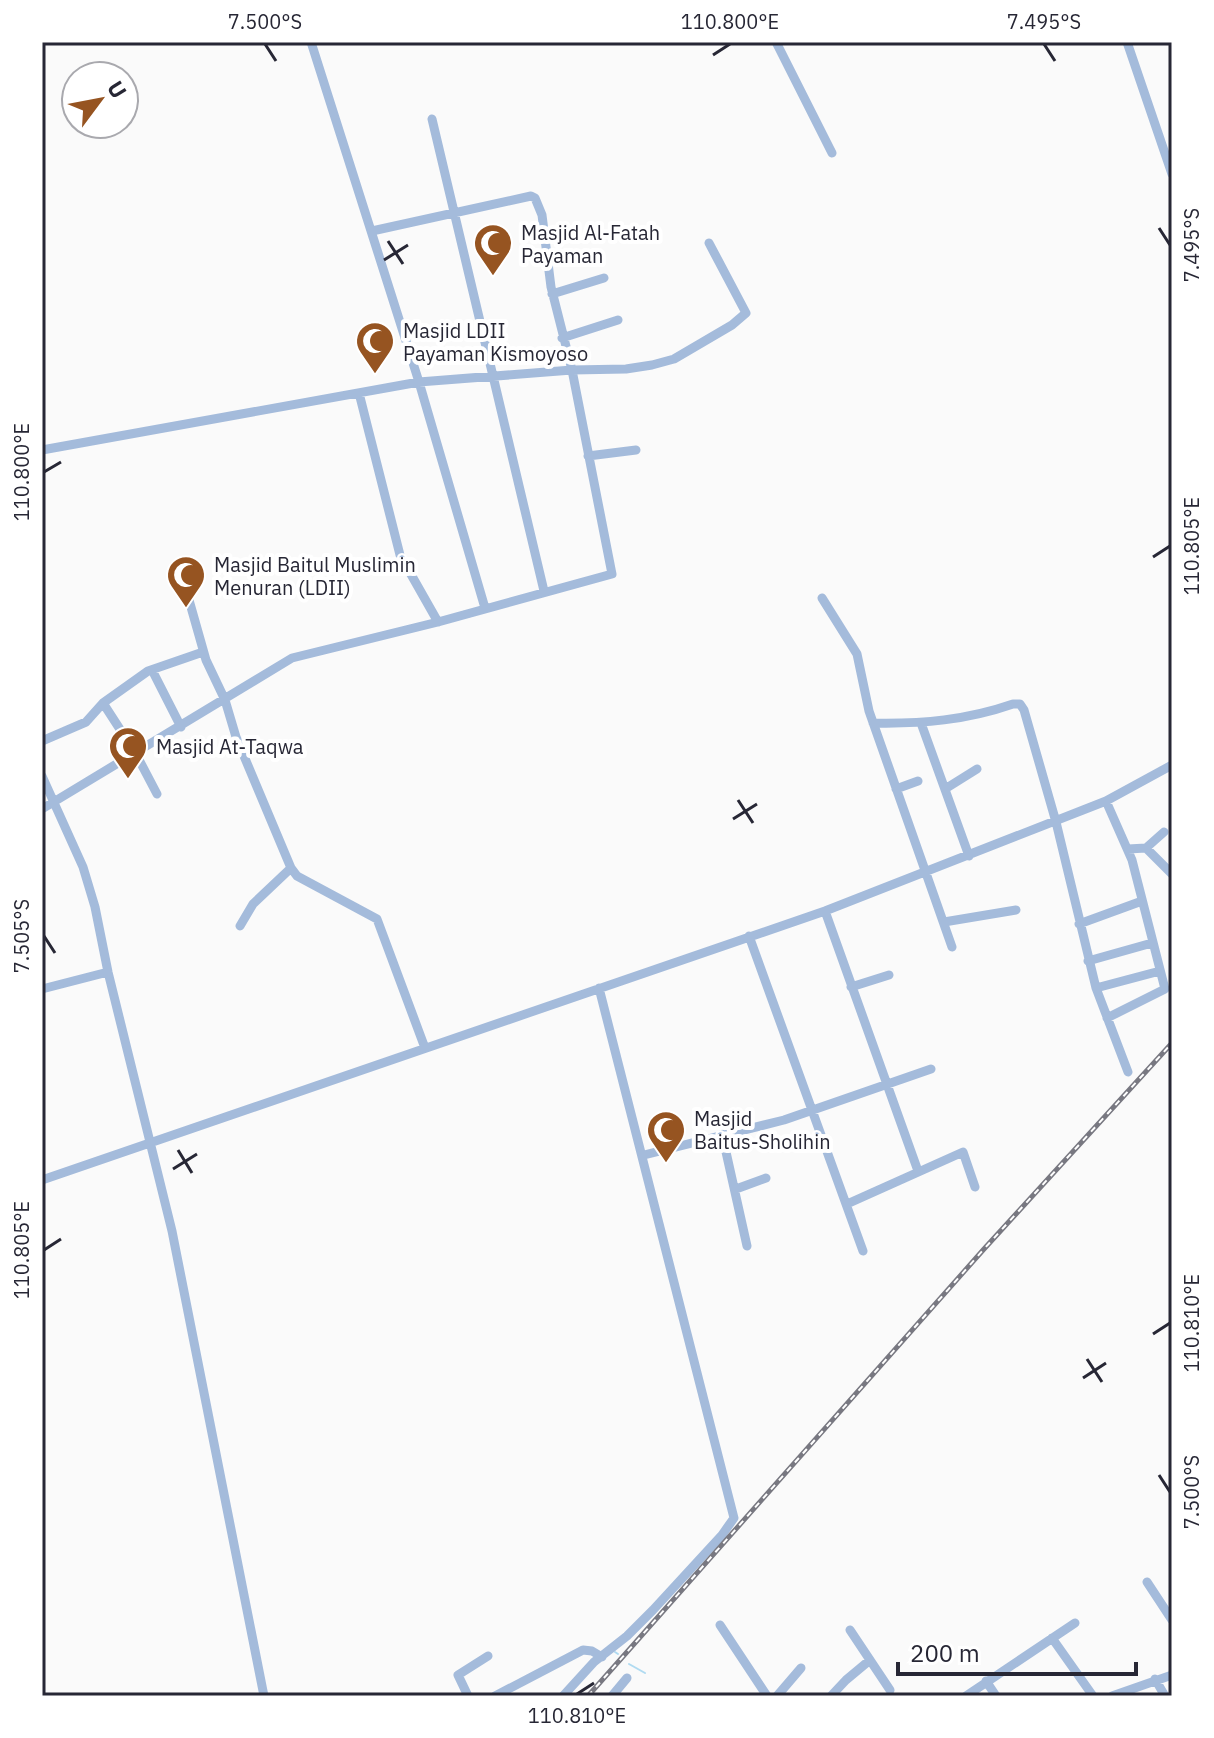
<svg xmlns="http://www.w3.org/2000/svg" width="1214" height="1738" font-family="'IBM Plex Sans',sans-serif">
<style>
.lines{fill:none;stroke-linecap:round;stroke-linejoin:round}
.stream{stroke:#b0dbf1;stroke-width:2}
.street{stroke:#a4bbdb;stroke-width:9}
.rail-casing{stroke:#787881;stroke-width:5}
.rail{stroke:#fff;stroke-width:2;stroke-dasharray:6;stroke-linecap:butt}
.ticks{fill:none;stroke:#272735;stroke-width:3}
.labels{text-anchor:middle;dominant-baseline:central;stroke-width:8;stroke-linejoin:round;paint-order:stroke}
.poi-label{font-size:20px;fill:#272735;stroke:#fff;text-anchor:start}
.neatline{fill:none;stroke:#272735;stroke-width:3}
.ticks-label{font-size:20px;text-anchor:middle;fill:#272735}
</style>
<rect width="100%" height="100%" fill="#fafafa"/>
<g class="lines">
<path class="stream" d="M615,1652L618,1654
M629,1664L645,1673"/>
<path class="street" d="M311,42L419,382L485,608
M776,42L832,153
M1127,42L1172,174
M432,119L544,591
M552,294L604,278
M562,338L618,320
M359,393L400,555L438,622
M42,450L419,382L572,370L626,369L652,365L674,359L732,325L746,313L709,243
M588,456L636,450
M822,598L857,654L869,711L952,947
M189,600L206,660L225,700L236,737L291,868L253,904L240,926
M152,670L181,727
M103,703L136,754L157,794
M873,723C922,724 967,720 1013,704H1020L1024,710L1056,822L1096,988L1128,1072
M921,723L969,856
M42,741L86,722L103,703L148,671L203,652
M42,776L83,867L95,907L108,972L172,1231L264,1696
M896,789L918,781
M945,789L977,769
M1106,801L1132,860L1165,989L1107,1018
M42,809L292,658L438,622L612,574L572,370L551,287L542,215L535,198L531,196L372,231
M1146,848L1164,832
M1128,849L1146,848L1172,874
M291,868L297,876L377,919L425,1048
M825,911L918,1171
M944,922L1016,910
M1079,924L1142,901
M749,936L863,1251
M1088,961L1152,943
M851,987L889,975
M1096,988L1160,971
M42,989L108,972
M722,1134L747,1246
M644,1155L784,1120L931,1069
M42,1180L825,911L1106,801L1172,765
M736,1189L766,1178
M847,1204L963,1152L975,1187
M1147,1582L1172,1620
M720,1625L767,1696
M850,1630L890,1690
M1052,1638L1093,1696
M1155,1679L1165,1696
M986,1681L996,1696
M468,1696L458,1675L488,1656
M495,1696L583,1650L592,1651L602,1657
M563,1696L594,1662L627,1636L653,1610L722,1535L734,1518L599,988
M612,1696L627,1678
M777,1696L801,1668
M831,1696L846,1680L870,1660
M966,1696L1075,1623
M1112,1696L1172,1675"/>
<g class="rail-casing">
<path id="rail" d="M588,1696L984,1249L1172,1043"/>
</g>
<use href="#rail" class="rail"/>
</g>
<path class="ticks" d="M265,44L276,61M1044,44L1055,61M713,55L730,44M1159,228L1170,245M388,241L403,264M384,260L408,245M44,472L61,462M1153,557L1170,546M738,800L753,823M733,819L757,804M44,936L55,953M178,1150L192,1173M173,1169L197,1154M44,1250L61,1239M1153,1334L1170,1323M1087,1359L1102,1382M1083,1378L1106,1363M1159,1475L1170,1492M577,1694L594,1683"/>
<defs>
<g id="mosque-pin" transform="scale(2)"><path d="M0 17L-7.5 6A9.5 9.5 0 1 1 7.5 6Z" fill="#965421" stroke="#fff"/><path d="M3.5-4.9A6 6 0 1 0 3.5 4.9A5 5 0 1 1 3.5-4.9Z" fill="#fff"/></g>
</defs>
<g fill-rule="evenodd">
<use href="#mosque-pin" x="493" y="243"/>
<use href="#mosque-pin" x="375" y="341"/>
<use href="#mosque-pin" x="186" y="575"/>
<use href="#mosque-pin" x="128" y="746"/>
<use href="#mosque-pin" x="666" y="1130"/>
</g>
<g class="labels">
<g class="poi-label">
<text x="521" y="232">Masjid Al-Fatah<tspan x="521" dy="23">Payaman</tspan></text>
<text x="403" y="330">Masjid LDII<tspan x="403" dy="23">Payaman Kismoyoso</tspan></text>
<text x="214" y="564">Masjid Baitul Muslimin<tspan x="214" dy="23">Menuran (LDII)</tspan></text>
<text x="156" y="746">Masjid At-Taqwa</text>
<text x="694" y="1118">Masjid<tspan x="694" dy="23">Baitus-Sholihin</tspan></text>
</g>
</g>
<rect width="1214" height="1738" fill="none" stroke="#ffffff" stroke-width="88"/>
<g transform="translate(100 100) rotate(58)"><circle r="38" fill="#ffffff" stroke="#a9a9ae" stroke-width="2"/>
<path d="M0-6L14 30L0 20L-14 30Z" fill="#965421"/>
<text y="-12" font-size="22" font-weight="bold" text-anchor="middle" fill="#272735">U</text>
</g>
<path d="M898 1662v12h238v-12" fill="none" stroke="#272735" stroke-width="4"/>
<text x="910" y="1662" font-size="24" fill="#272735" stroke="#ffffff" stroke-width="6" paint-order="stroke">200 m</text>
<rect x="44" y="44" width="1126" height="1650" class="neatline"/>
<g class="ticks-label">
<text x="265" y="29">7.500°S</text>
<text x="730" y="29">110.800°E</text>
<text x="1044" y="29">7.495°S</text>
<text transform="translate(1192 245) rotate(-90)" y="7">7.495°S</text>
<text transform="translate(22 472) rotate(-90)" y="7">110.800°E</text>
<text transform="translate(1192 546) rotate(-90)" y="7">110.805°E</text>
<text transform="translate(22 936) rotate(-90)" y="7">7.505°S</text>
<text transform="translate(22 1250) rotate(-90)" y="7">110.805°E</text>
<text transform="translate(1192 1323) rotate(-90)" y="7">110.810°E</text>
<text transform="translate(1192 1492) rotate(-90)" y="7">7.500°S</text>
<text x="577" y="1723">110.810°E</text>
</g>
</svg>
